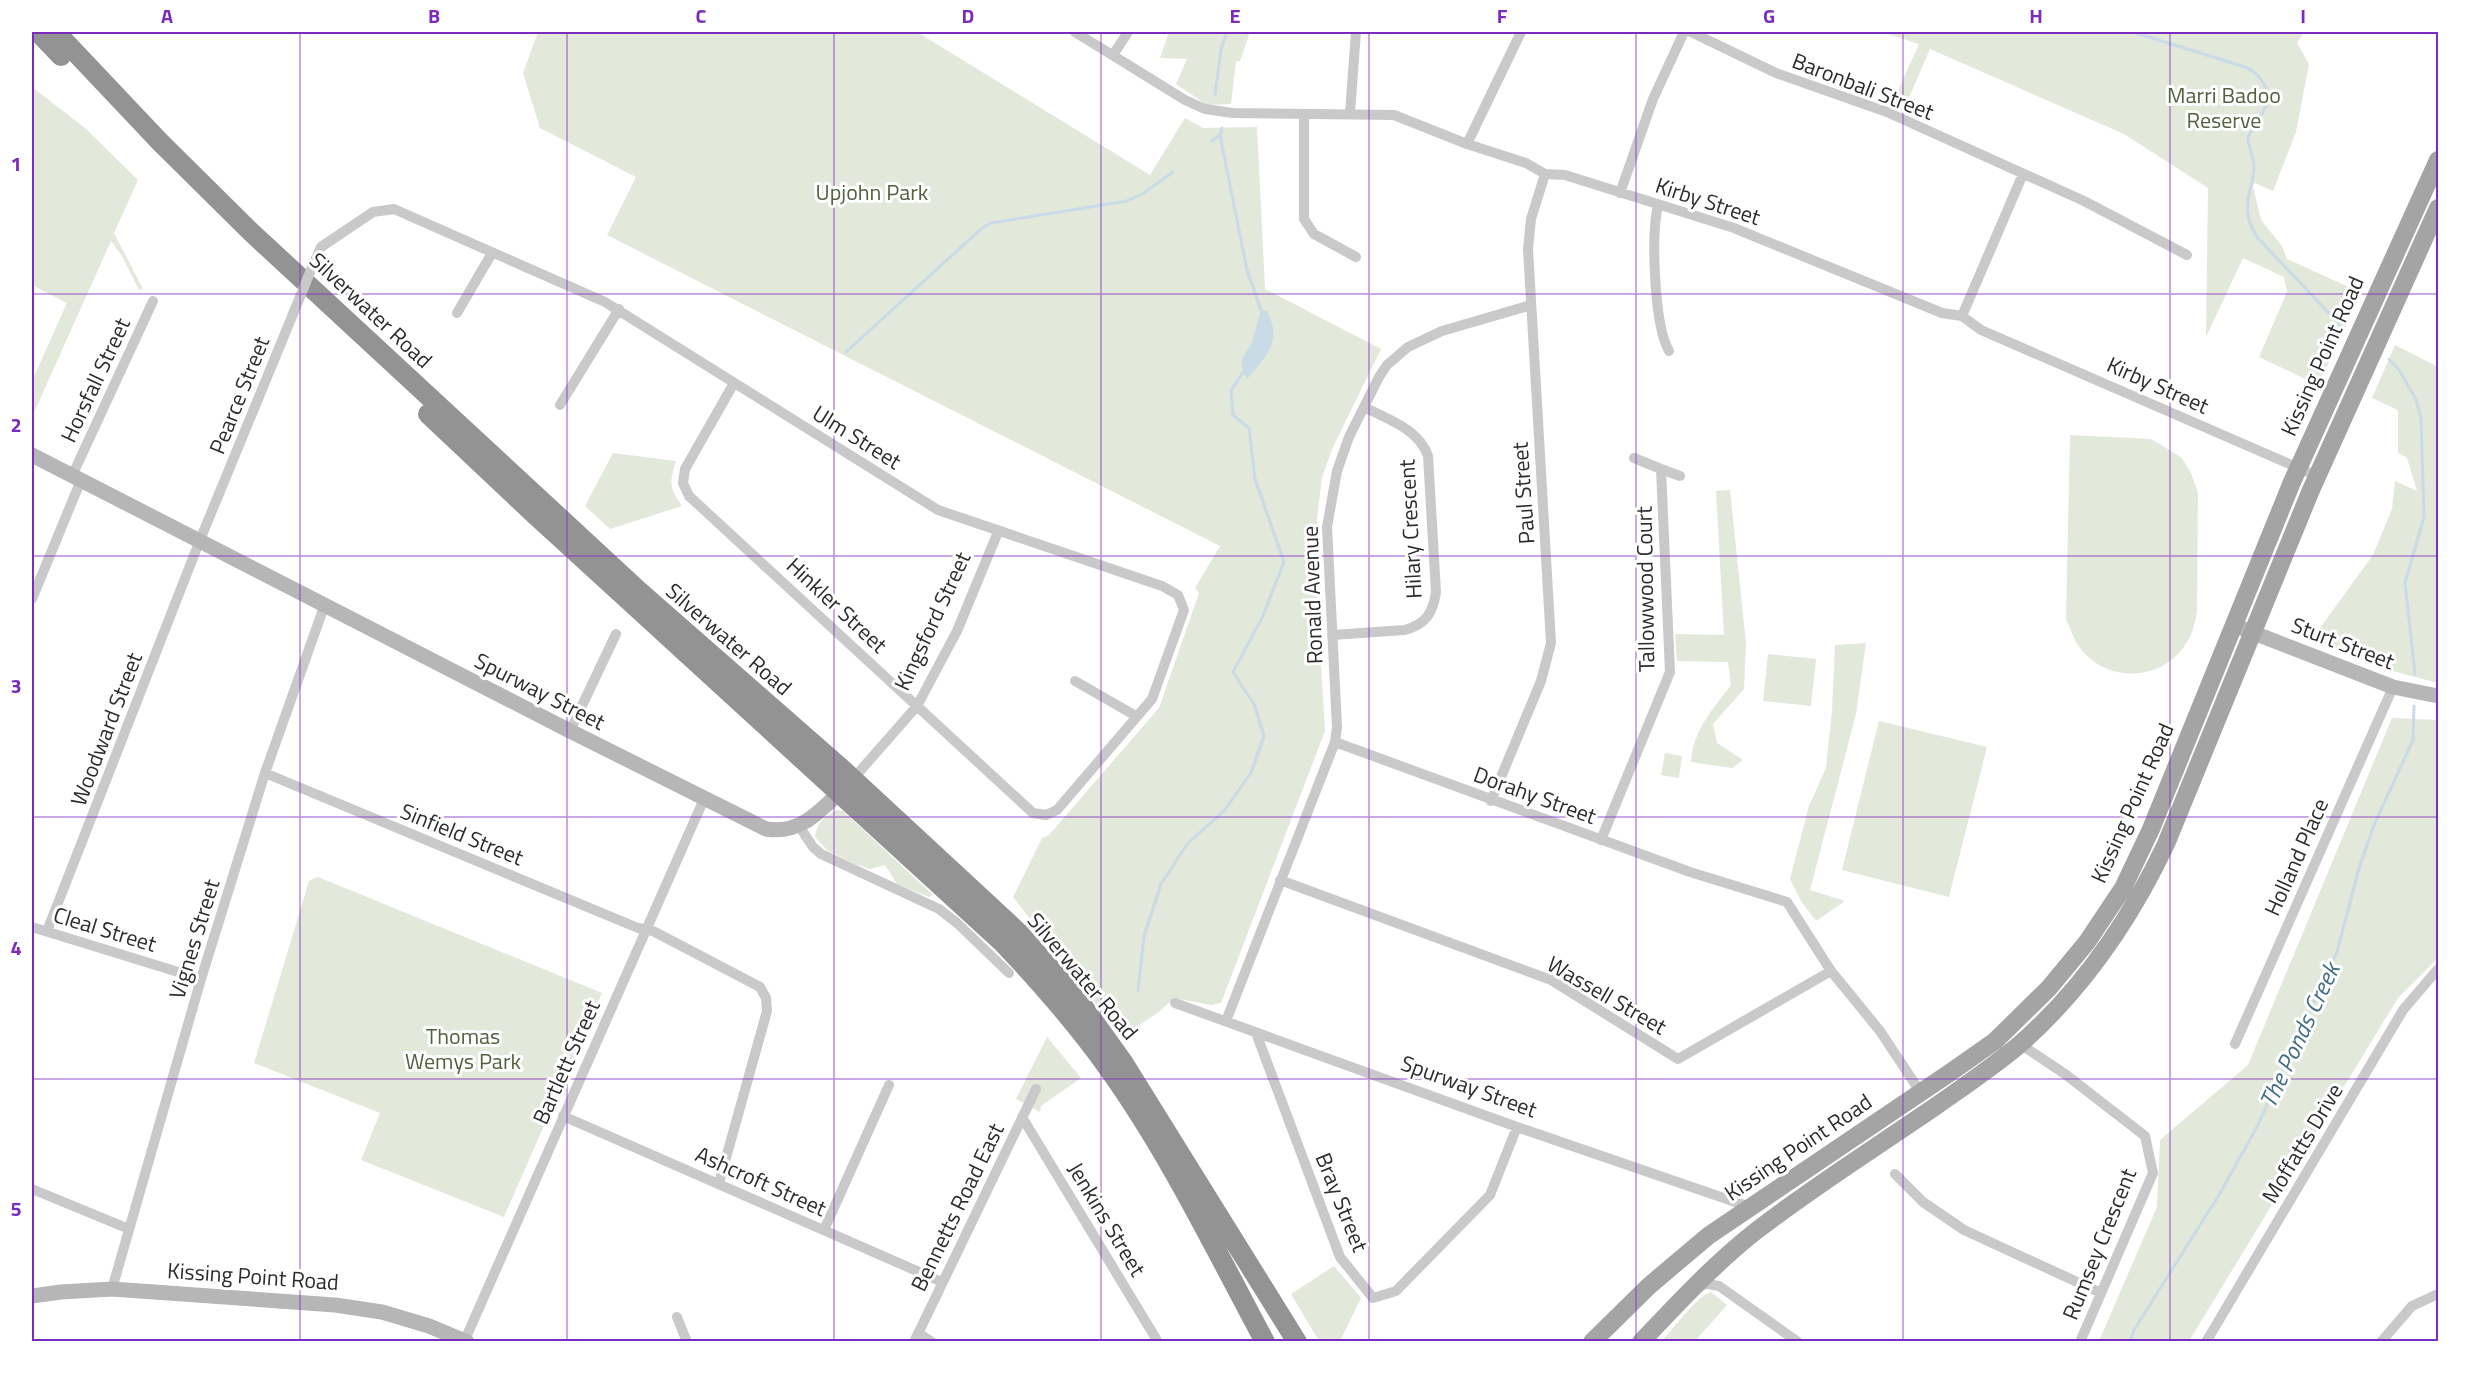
<svg xmlns="http://www.w3.org/2000/svg" width="2470" height="1373" font-family="'Titillium Web',sans-serif">
<style>
.green{fill:#e2e8da}
.water{fill:#c8dbe6}
.lines{fill:none;stroke-linecap:round;stroke-linejoin:round}
.stream{stroke:#c8dbe6;stroke-width:3}
.street{stroke:#c9c9c9;stroke-width:10}
.secondary{stroke:#b6b6b6;stroke-width:15}
.primary{stroke:#a4a4a4;stroke-width:18}
.highway{stroke:#939393;stroke-width:20}
.street-bridge{stroke:#c9c9c9;stroke-width:10}
.grid{fill:none;stroke:#7b2cbf;stroke-width:1.5;stroke-opacity:0.55}
.labels{text-anchor:middle;dominant-baseline:central;stroke-width:6;stroke-linejoin:round;paint-order:stroke}
.street-label{font-size:22px;fill:#2c2c2c;stroke:#fff}
.park-label{font-size:22px;fill:#50623e;stroke:#fff}
.water-label{font-size:24px;font-style:italic;fill:#436d84;stroke:#fff}
.neatline{fill:none;stroke:#7b2cbf;stroke-width:2}
.grid-label{font-size:20px;text-anchor:middle;font-weight:bold;fill:#7b2cbf}
</style>
<rect width="100%" height="100%" fill="#fff"/>
<path class="green" d="M538,32H917L1150,175L1185,118L1203,128L1257,127L1265,289L1381,349L1333,447L1322,477L1317,519L1316,579L1325,731L1221,1003L1211,1005L1174,998L1160,1011L1122,1037L1013,897L1042,838L1049,835L1159,708L1199,593L1195,588L1220,546L607,235L636,177L540,128L523,73Z
M1169,32H1250L1240,61H1236L1231,104L1207,105L1176,84L1187,59L1160,58Z
M1882,32H2304L2297,43L2309,64L2296,132L2273,191L2255,183L2253,186L2261,220L2282,246L2287,259L2362,293L2318,385L2259,357L2284,299L2287,291L2284,277L2243,258L2206,337L2208,188L2124,134L1930,49L1904,109L1892,104L1919,44Z
M32,87L85,128L138,180L114,233L143,289L139,290L122,256L111,241L32,417V381L67,303L32,285Z
M2395,345L2438,367V683L2381,668L2312,639L2373,555L2392,509L2395,481L2417,491L2407,458L2398,453V410L2372,398Z
M2070,435L2151,439L2181,457L2191,473L2198,493L2197,612C2195,622 2193,633 2187,642C2163,683 2104,684 2078,645C2073,638 2070,627 2066,619Z
M613,453L676,461C670,482 668,487 682,506L610,529L585,506Z
M1730,490L1746,643L1744,689L1713,724L1717,743L1743,760L1732,768L1691,762C1693,730 1713,709 1731,685L1728,662L1677,661L1675,634L1724,635L1716,491Z
M1866,643L1856,714L1810,890L1845,901L1816,921L1801,901L1790,879L1809,806L1826,768L1832,711L1835,645Z
M1768,654L1816,659L1811,706L1763,701Z
M2392,718L2438,720V958L2398,998L2189,1341H2099L2157,1207L2160,1140L2248,1065Z
M1879,721L1987,747L1949,897L1842,870Z
M1665,753L1682,756L1679,778L1661,775Z
M837,810L843,811L933,895L929,897L897,884L885,865L870,869L855,864L828,851L815,837C816,823 825,816 837,810Z
M318,877L602,993L504,1217L361,1160L380,1113L254,1063L309,881Z
M1047,1037L1081,1078L1041,1106L1040,1112L1016,1099Z
M1334,1266L1361,1298L1340,1341H1319L1291,1294Z
M1711,1292L1727,1305L1695,1341H1662C1673,1329 1696,1297 1711,1292Z"/>
<path class="water" d="M1261,310L1267,311C1283,342 1266,356 1247,379C1235,359 1246,356 1253,339C1256,329 1258,319 1261,310Z"/>
<g class="lines">
<path class="stream" d="M2133,32L2245,67C2259,73 2268,86 2269,101L2248,137C2248,148 2255,158 2254,169C2251,197 2239,208 2257,237L2342,327
M1215,95L1221,49L1227,32
M1222,128L1220,135L1247,270L1262,313
M1212,141L1220,135
M846,352L981,229L991,223L1127,201L1144,193L1173,172
M2389,359L2399,370L2416,399L2421,418L2424,517L2405,583L2415,674
M1138,991L1144,936L1161,884L1188,843L1224,811L1251,773L1264,736L1254,704L1233,672L1262,618L1284,562L1255,479L1249,428L1233,415L1231,391L1245,369
M2130,1342L2134,1330L2219,1195L2257,1127L2337,952L2359,868L2374,825L2413,740L2414,706"/>
<path class="street" d="M1075,32L1185,100L1205,109L1233,113L1394,115L1467,144L1526,163L1545,174L1565,175L1734,228L1942,313L1962,316L1981,330L2317,476
M1691,32L1776,73L1887,112L2084,201L2187,255
M1113,55L1128,32
M1350,113L1356,32
M1304,115V219L1314,234L1356,257
M1467,144L1521,32
M1620,193L1653,99L1684,32
M1658,205C1651,235 1654,325 1669,351
M313,265L321,247L373,212L394,209L605,302L938,510L1162,586L1178,595L1184,610L1152,699L1057,810L1046,815L1033,813L689,496L683,483L685,469L734,383
M457,313L492,253
M1962,316L2023,174
M560,405L619,309
M1634,458L1661,469
M72,476L153,301
M32,599L81,480
M1332,635L1405,630C1426,624 1433,613 1436,592L1428,456C1419,429 1387,419 1364,407
M1075,681L1136,716
M570,731L616,634
M1335,742L1690,872L1787,902L1831,971L1880,1031L1921,1093
M265,773L638,928L653,931L760,987L766,998L767,1011L719,1183
M853,779L917,706L957,631L998,532
M1491,801L1541,681L1551,643L1528,249L1531,219L1545,174
M799,826L813,847L821,854L939,909L957,923L1009,973
M1601,840L1670,672L1661,469L1680,476
M1280,880L1551,980L1678,1059L1831,971
M32,927L201,979
M47,931L200,540L293,314
M1175,1003L1517,1127L1750,1207
M1226,1021L1335,742L1337,727L1327,527L1337,471L1349,437L1379,377L1387,365L1408,347L1442,331L1531,305
M1256,1033L1340,1257L1373,1298L1396,1291L1490,1195L1517,1127
M2020,1044L2065,1074L2145,1136L2153,1173L2080,1342
M2235,1044L2393,687
M563,1116L942,1282
M1022,1117L1158,1342
M1895,1174L1923,1202L1964,1230L2101,1293
M32,1189L129,1229
M824,1230L889,1085
M1696,1287L1707,1284L1719,1286L1798,1342
M112,1289L201,979L265,773L325,604
M677,1317L687,1342
M918,1333L932,1342
M464,1342L704,799
M914,1342L1036,1089
M2206,1342L2403,1010L2438,969
M2381,1342L2412,1306L2438,1294"/>
<path class="secondary" d="M32,455L570,731L766,829C802,835 823,808 847,785
M2241,628L2393,687L2438,696
M32,1296L61,1292L112,1289L335,1305L382,1312L429,1326L467,1342"/>
<path class="primary" d="M1592,1342L1650,1285L1708,1236L1951,1072L1995,1041L2049,988L2087,942L2123,888L2151,829L2292,482L2438,160
M1641,1342C1678,1303 1714,1264 1756,1231C1814,1186 1878,1146 1939,1104C1966,1085 1994,1066 2019,1045C2083,989 2130,920 2166,844L2311,490L2438,208"/>
<path class="highway" d="M38,32L61,56
M56,32L160,142L251,232L639,591L841,768L1018,932L1080,1002L1123,1062L1297,1342
M428,414L533,513L1002,942C1040,982 1076,1023 1108,1068C1169,1153 1215,1249 1265,1342"/>
<path class="street-bridge" d="M293,314L313,265"/>
</g>
<path class="grid" d="M300,32V1342M567,32V1342M834,32V1342M1101,32V1342M1369,32V1342M1636,32V1342M1903,32V1342M2170,32V1342M32,294H2438M32,556H2438M32,817H2438M32,1079H2438"/>
<g class="labels">
<g class="street-label">
<text transform="translate(1863 86) rotate(21)">Baronbali Street</text>
<text transform="translate(1708 201) rotate(18)">Kirby Street</text>
<text transform="translate(371 310) rotate(43)">Silverwater Road</text>
<text transform="translate(2322 356) rotate(-66)">Kissing Point Road</text>
<text transform="translate(95 380) rotate(-65)">Horsfall Street</text>
<text transform="translate(2158 385) rotate(24)">Kirby Street</text>
<text transform="translate(239 395) rotate(-68)">Pearce Street</text>
<text transform="translate(857 437) rotate(32)">Ulm Street</text>
<text transform="translate(1523 493) rotate(-94)">Paul Street</text>
<text transform="translate(1410 529) rotate(-93)">Hilary Crescent</text>
<text transform="translate(1645 589) rotate(-91)">Tallowwood Court</text>
<text transform="translate(1312 595) rotate(-92)">Ronald Avenue</text>
<text transform="translate(837 605) rotate(43)">Hinkler Street</text>
<text transform="translate(932 621) rotate(-65)">Kingsford Street</text>
<text transform="translate(729 639) rotate(41)">Silverwater Road</text>
<text transform="translate(2343 643) rotate(21)">Sturt Street</text>
<text transform="translate(540 691) rotate(27)">Spurway Street</text>
<text transform="translate(106 729) rotate(-69)">Woodward Street</text>
<text transform="translate(1535 795) rotate(20)">Dorahy Street</text>
<text transform="translate(2132 803) rotate(-66)">Kissing Point Road</text>
<text transform="translate(462 834) rotate(22)">Sinfield Street</text>
<text transform="translate(2296 857) rotate(-66)">Holland Place</text>
<text transform="translate(105 929) rotate(17)">Cleal Street</text>
<text transform="translate(194 939) rotate(-73)">Vignes Street</text>
<text transform="translate(1083 976) rotate(50)">Silverwater Road</text>
<text transform="translate(1607 995) rotate(30)">Wassell Street</text>
<text transform="translate(566 1062) rotate(-66)">Bartlett Street</text>
<text transform="translate(1469 1086) rotate(20)">Spurway Street</text>
<text transform="translate(2302 1143) rotate(-59)">Moffatts Drive</text>
<text transform="translate(1798 1147) rotate(-34)">Kissing Point Road</text>
<text transform="translate(761 1181) rotate(24)">Ashcroft Street</text>
<text transform="translate(1342 1202) rotate(68)">Bray Street</text>
<text transform="translate(957 1207) rotate(-64)">Bennetts Road East</text>
<text transform="translate(1107 1219) rotate(59)">Jenkins Street</text>
<text transform="translate(2099 1244) rotate(-68)">Rumsey Crescent</text>
<text transform="translate(253 1276) rotate(4)">Kissing Point Road</text>
</g>
<g class="park-label">
<text x="2224" y="95">Marri Badoo<tspan x="2224" dy="25">Reserve</tspan></text>
<text x="872" y="192">Upjohn Park</text>
<text x="463" y="1036">Thomas<tspan x="463" dy="25">Wemys Park</tspan></text>
</g>
<g class="water-label">
<text transform="translate(2299 1035) rotate(-65)">The Ponds Creek</text>
</g>
</g>
<rect width="2470" height="1373" fill="none" stroke="#ffffff" stroke-width="66"/>
<rect x="33" y="33" width="2404" height="1307" class="neatline"/>
<g class="grid-label">
<text x="167" y="23">A</text>
<text x="434" y="23">B</text>
<text x="701" y="23">C</text>
<text x="968" y="23">D</text>
<text x="1235" y="23">E</text>
<text x="1502" y="23">F</text>
<text x="1769" y="23">G</text>
<text x="2036" y="23">H</text>
<text x="2303" y="23">I</text>
<text x="16" y="171">1</text>
<text x="16" y="432">2</text>
<text x="16" y="693">3</text>
<text x="16" y="955">4</text>
<text x="16" y="1216">5</text>
</g>
</svg>
